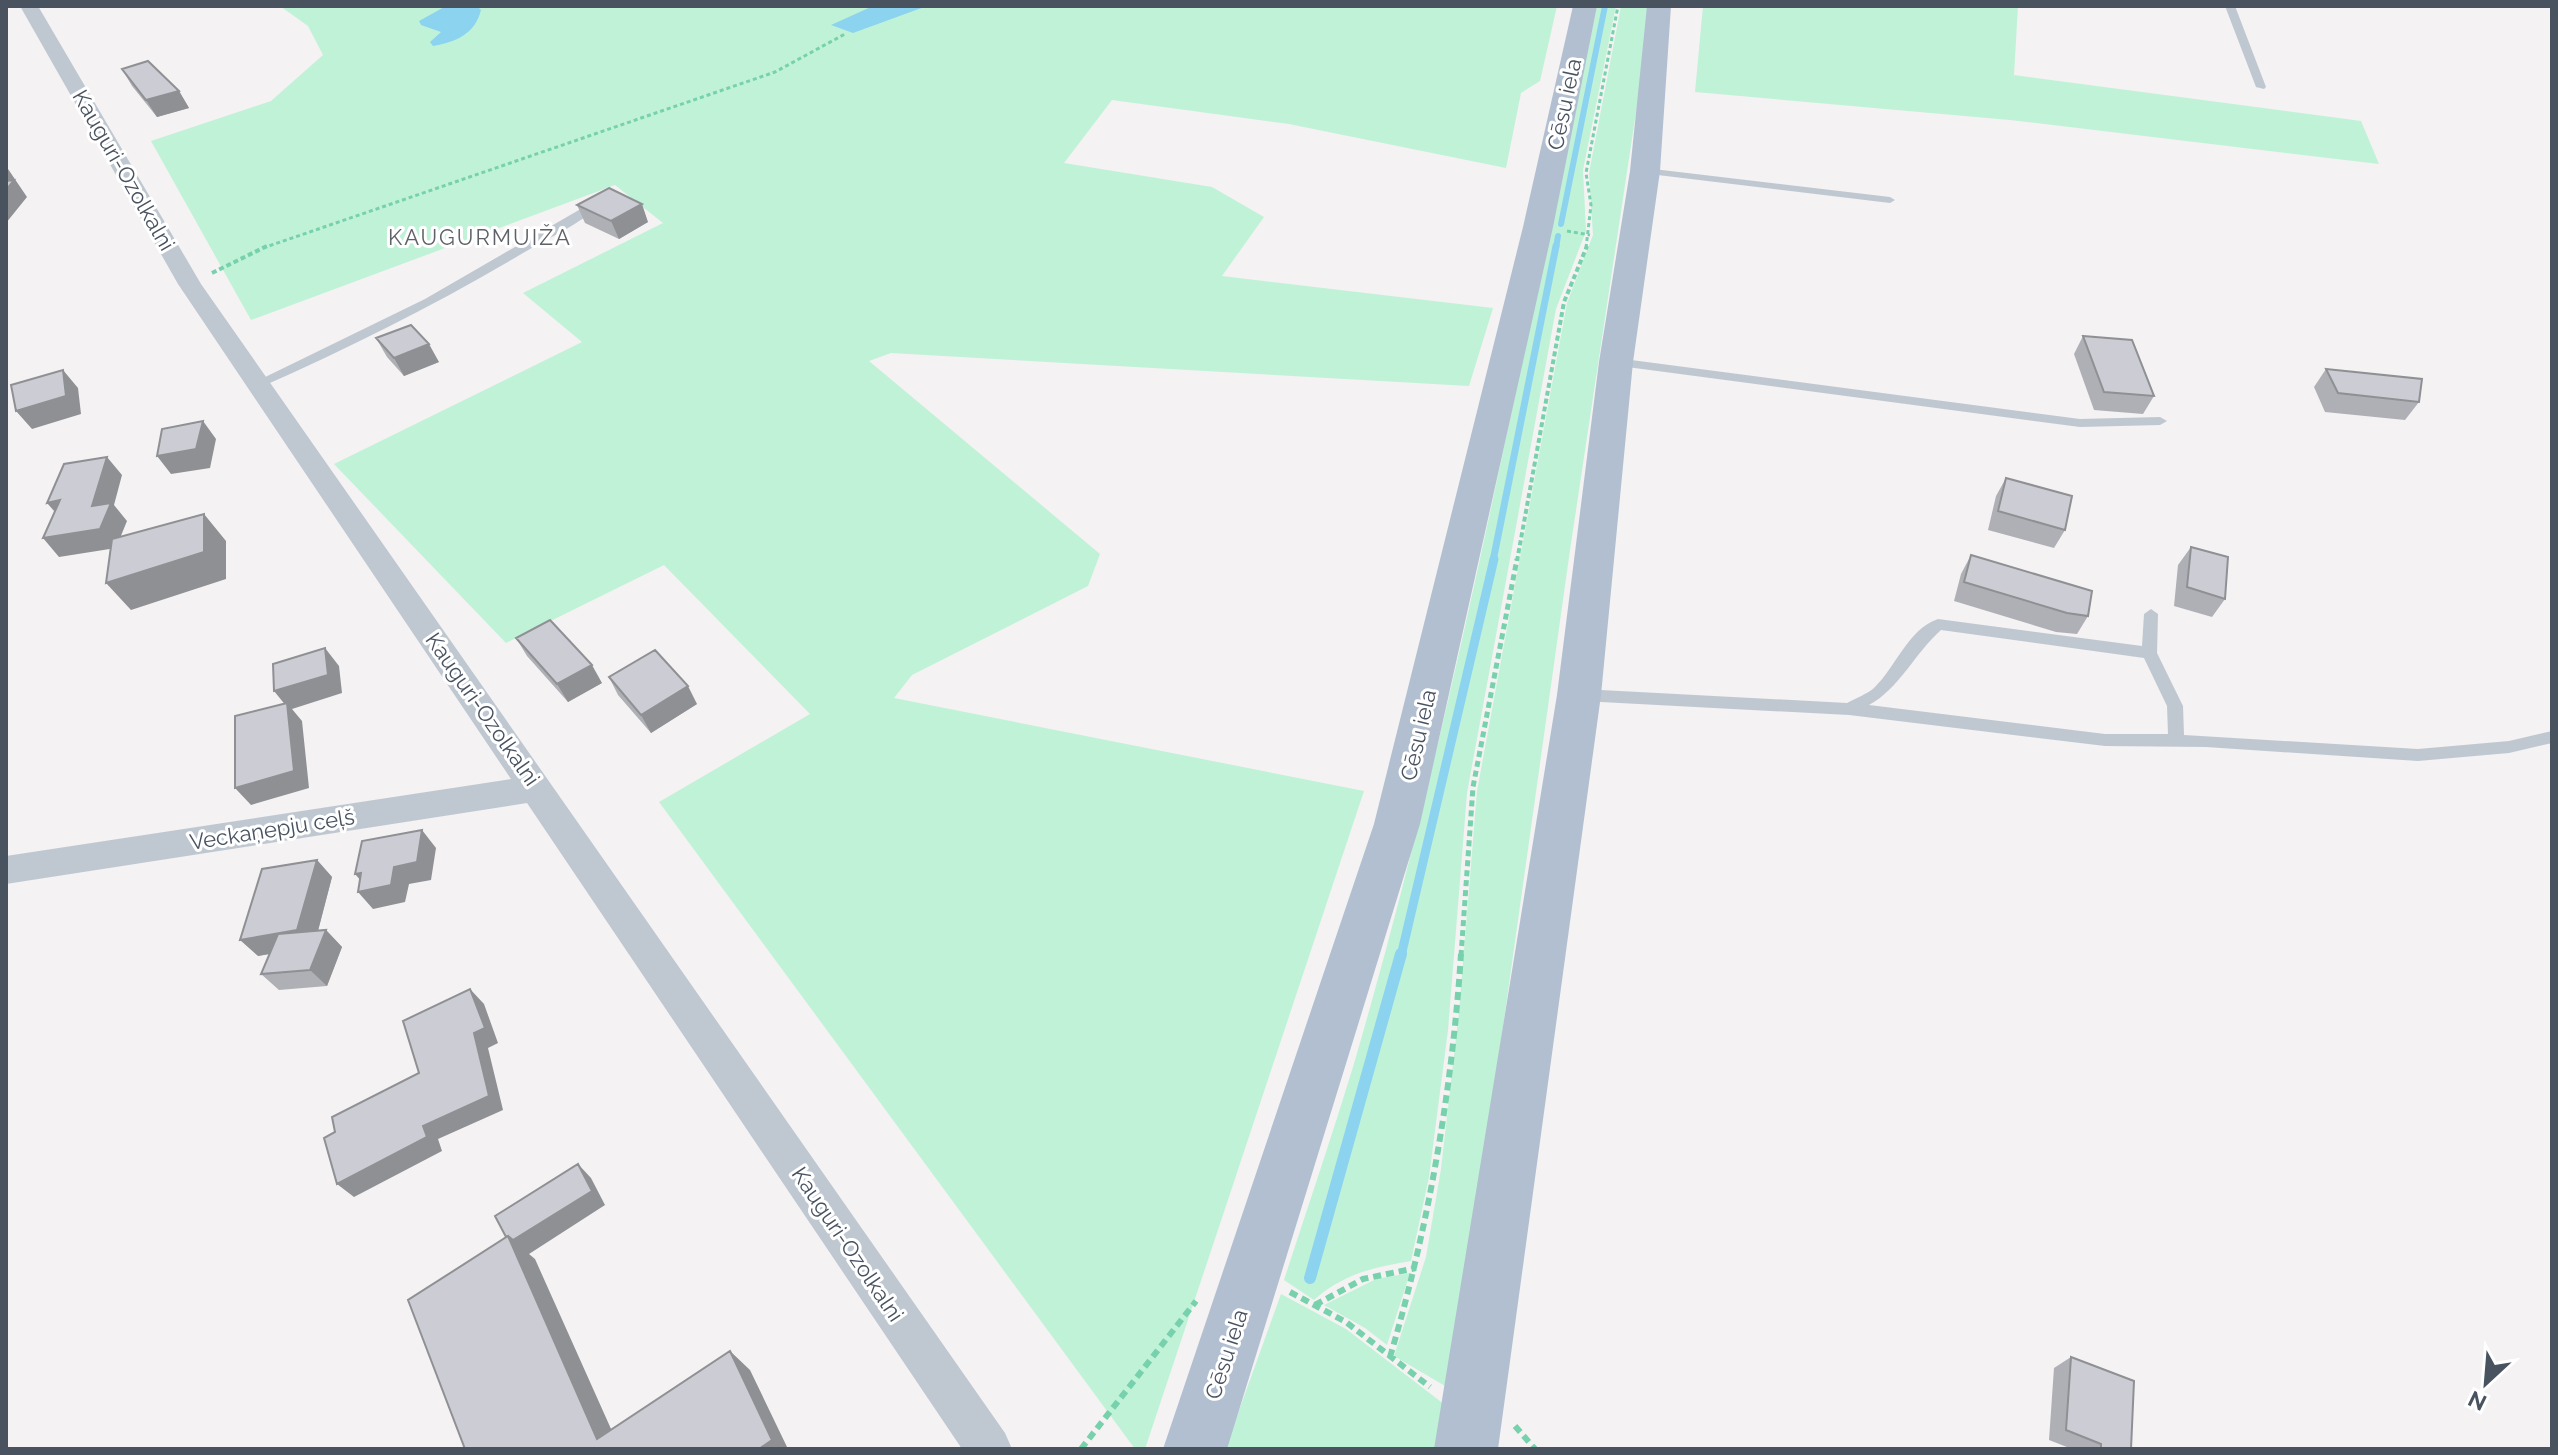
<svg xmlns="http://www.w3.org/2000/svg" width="2558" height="1455" font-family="Raleway,sans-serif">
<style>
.green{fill:#c0f2d7}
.water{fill:#8cd3f0}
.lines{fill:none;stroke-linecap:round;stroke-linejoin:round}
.stream-far3{stroke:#8cd3f0;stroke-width:6}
.stream-far2{stroke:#8cd3f0;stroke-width:7}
.stream-far1{stroke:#8cd3f0;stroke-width:9}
.stream{stroke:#8cd3f0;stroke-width:12}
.path-far3{stroke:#77d1ac;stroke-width:3;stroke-dasharray:4 3;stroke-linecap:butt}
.path-far2{stroke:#77d1ac;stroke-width:4;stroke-dasharray:5 3;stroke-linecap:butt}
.path-far1{stroke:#77d1ac;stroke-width:5;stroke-dasharray:6 4;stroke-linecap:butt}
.path{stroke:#77d1ac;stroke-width:6;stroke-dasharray:8 5;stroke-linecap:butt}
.service{fill:#bfc8d1;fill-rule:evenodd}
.minor{fill:#bfc8d1;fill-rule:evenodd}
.primary{fill:#b1bfd1;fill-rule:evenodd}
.wall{fill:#afb0b6}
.shaded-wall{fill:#8f9094}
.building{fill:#cccdd4;stroke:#8f9094;stroke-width:2}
.labels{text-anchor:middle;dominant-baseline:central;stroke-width:6;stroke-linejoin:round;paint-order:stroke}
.street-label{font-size:22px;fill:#495360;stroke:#fff}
.far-quarter-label{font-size:22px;letter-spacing:2px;fill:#5e6167;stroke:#fff}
</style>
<rect width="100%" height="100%" fill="#f4f2f2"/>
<path class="green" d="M280,6H1557L1540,81L1521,93L1506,168L1289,124L1112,100L1064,163L1212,187L1264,217L1222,276L1493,308L1469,386L891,353L869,361L1100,554L1088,586L912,675L894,698L1364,791L1145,1449H1135L659,802L810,714L664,565L506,643L334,464L582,342L523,293L663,223L615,185L251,320L151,141L271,101L323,55L308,26Z
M1597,6H1616L1583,170L1586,231L1556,309L1467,793L1448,1030L1429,1177L1411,1261C1374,1267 1343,1274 1314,1300L1284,1280C1307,1209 1331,1139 1353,1067C1455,719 1520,360 1597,6Z
M1621,6H1652L1570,550L1452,1390L1394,1356L1426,1257L1441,1169L1459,1012L1477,791L1567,303L1593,235L1589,173Z
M1703,6H2018L2014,75L2361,121L2379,164L2010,120L1695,92Z
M1410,1273L1387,1345L1365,1328L1324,1305L1376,1279Z
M1281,1294L1346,1329L1449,1408L1443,1449H1225Z"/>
<path class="water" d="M446,6H477L481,10C475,34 456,42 433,46L430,42L441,32L421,25L419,21Z
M873,6H927L853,33L831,25Z"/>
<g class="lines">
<path class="stream-far3" d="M1561,224L1605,6
M1556,248L1558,236"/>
<path class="stream-far2" d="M1493,561L1556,246"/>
<path class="stream-far1" d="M1401,956L1494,559"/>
<path class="stream" d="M1310,1278L1401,954"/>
<path class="path-far3" d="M1567,231L1590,235
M263,248L775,72L845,34
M1586,248L1591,205L1586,173L1618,6"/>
<path class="path-far2" d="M212,273L267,246
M1517,561L1564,302L1587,246"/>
<path class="path-far1" d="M1461,956L1473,787L1517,559"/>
<path class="path" d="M1290,1292L1346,1322L1430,1387
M1315,1305L1363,1279L1416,1268
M1390,1357C1429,1225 1452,1091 1461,954
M1515,1426L1535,1449
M1081,1449L1196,1301"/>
<path class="service" d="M2225,6H2235L2266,87L2264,89L2256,87Z
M1645,168L1890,197L1895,200L1890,203L1641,173L1640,171Z
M591,203L600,205C579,225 548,238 523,253C439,303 351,347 261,387H253L251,384L425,299Z
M1616,358L2080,419L2160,417L2167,421L2160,425L2080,427L1612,365V359Z
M2151,609L2158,614L2157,653L2183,706L2184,735L2418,749L2509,741L2552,731V743L2509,753L2418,761L2206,747L2105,746L1849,715L1582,701L1574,695L1582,689L1847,703C1856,698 1867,694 1874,688C1896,667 1908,629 1938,619L2142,646L2144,614ZM1941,630L2144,658L2167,706L2168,734H2105L1869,705C1899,689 1915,653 1941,630Z"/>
<path class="minor" d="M20,6H38L201,284L1005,1433L1012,1449H962L527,803L6,884V856L511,779L178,284Z"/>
<path class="primary" d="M1573,6H1597L1553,227L1420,824L1227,1449H1163L1374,824L1523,227Z
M1647,6H1671L1660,171L1633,362L1601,695L1498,1449H1434L1557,695L1599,362L1630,171Z"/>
</g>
<path class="wall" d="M122,69L179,91L189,108L157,117L132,86Z
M577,205L648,222L619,239L585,223Z
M2083,336L2154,396L2143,414L2094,410L2074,354Z
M376,338L439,362L404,376L387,357Z
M2326,369L2419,402L2405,420L2325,412L2314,387Z
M2006,478L2065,530L2054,548L1988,530L1996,496Z
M2191,547L2225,599L2212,617L2174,606L2178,565Z
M1971,555L2088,616L2077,634L2056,632L1954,601L1961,574Z
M516,638L602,683L568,702L527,656Z
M609,677L697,704L651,733L618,695Z
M317,860L332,877L318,931L326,930L342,947L327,986L279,990L261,974L269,954L258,956Z
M2071,1357L2131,1449H2072L2049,1440L2054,1368Z"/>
<path class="shaded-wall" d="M179,91L189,108L157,117L146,100Z
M6,166L27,197L6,223Z
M642,204L648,222L619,239L611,221Z
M429,344L439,362L404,376L394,358Z
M63,370L78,388L81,414L32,429L16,411Z
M203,421L216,439L210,468L171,474L157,456Z
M107,457L122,475L114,505L127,521L116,548L59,557L43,538L92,506Z
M60,500L63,521L47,503Z
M204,514L226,541V579L131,610L106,583Z
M325,648L339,666L342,693L292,709L302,721L309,788L251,805L235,788L287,707L274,691Z
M592,665L602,683L568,702L557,684Z
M688,686L697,704L651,733L641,715Z
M422,830L436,848L431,880L409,884L405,902L373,909L358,892L369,890L355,874L394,867Z
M317,860L332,877L314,946L258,956L240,940Z
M326,930L342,947L327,986L310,970Z
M470,989L484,1004L498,1043L488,1048L503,1110L438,1139L442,1151L354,1197L337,1184L423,1126L474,1033Z
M578,1164L591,1178L605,1205L529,1254L535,1259L620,1449L597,1439L508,1236Z
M730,1351L750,1370L788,1449H759Z"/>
<path class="building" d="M148,61L179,91L146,100L122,69Z
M14,180L6,190V181Z
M609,188L642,204L611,221L577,205Z
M411,325L429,344L394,358L376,338Z
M2083,336L2132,340L2154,396L2104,392Z
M2326,369L2422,379L2419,402L2338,393Z
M63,370L66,396L16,411L11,385Z
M203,421L196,449L157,456L162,429Z
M107,457L92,506L111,503L100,529L43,538L60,500L47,503L64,464Z
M2006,478L2072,496L2065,530L1998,511Z
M204,514V552L106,583L112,539Z
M2191,547L2228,557L2225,599L2187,587Z
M1971,555L2092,591L2088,616L2067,613L1964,582Z
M550,620L592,665L557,684L516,638Z
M325,648L328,675L274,691L273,664Z
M655,650L688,686L641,715L609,677Z
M287,703L294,771L235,788V716Z
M422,830L417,862L394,867L391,885L358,892L361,873L355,874L362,841Z
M317,860L297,930L240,940L262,869Z
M326,930L310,970L261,974L278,934Z
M470,989L485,1028L474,1033L489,1096L423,1126L427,1137L337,1184L324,1138L335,1132L332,1117L419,1073L403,1021Z
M578,1164L592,1191L513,1240L508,1236L506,1237L495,1216Z
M508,1236L597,1439L730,1351L772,1440L759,1449H465L408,1300Z
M2071,1357L2134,1381L2131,1449H2101V1444L2066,1430Z"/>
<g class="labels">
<g class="street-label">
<text transform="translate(1564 104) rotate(-78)">Cēsu iela</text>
<text transform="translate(124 170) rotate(60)">Kauguri-Ozolkalni</text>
<text transform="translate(483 709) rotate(55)">Kauguri-Ozolkalni</text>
<text transform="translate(1418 735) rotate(-77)">Cēsu iela</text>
<text transform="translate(272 829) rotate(-9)">Veckaņepju ceļš</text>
<text transform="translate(848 1244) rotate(56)">Kauguri-Ozolkalni</text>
<text transform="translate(1226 1354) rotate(-72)">Cēsu iela</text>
</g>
<g class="far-quarter-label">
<text x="480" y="237">KAUGURMUIŽA</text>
</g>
</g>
<rect width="2558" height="1455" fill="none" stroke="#495360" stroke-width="16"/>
<g transform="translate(2486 1383) rotate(206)" stroke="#ffffff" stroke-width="6" paint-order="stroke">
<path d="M0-6L14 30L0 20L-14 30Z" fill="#495360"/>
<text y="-12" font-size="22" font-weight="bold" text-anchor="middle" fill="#495360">N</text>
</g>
</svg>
